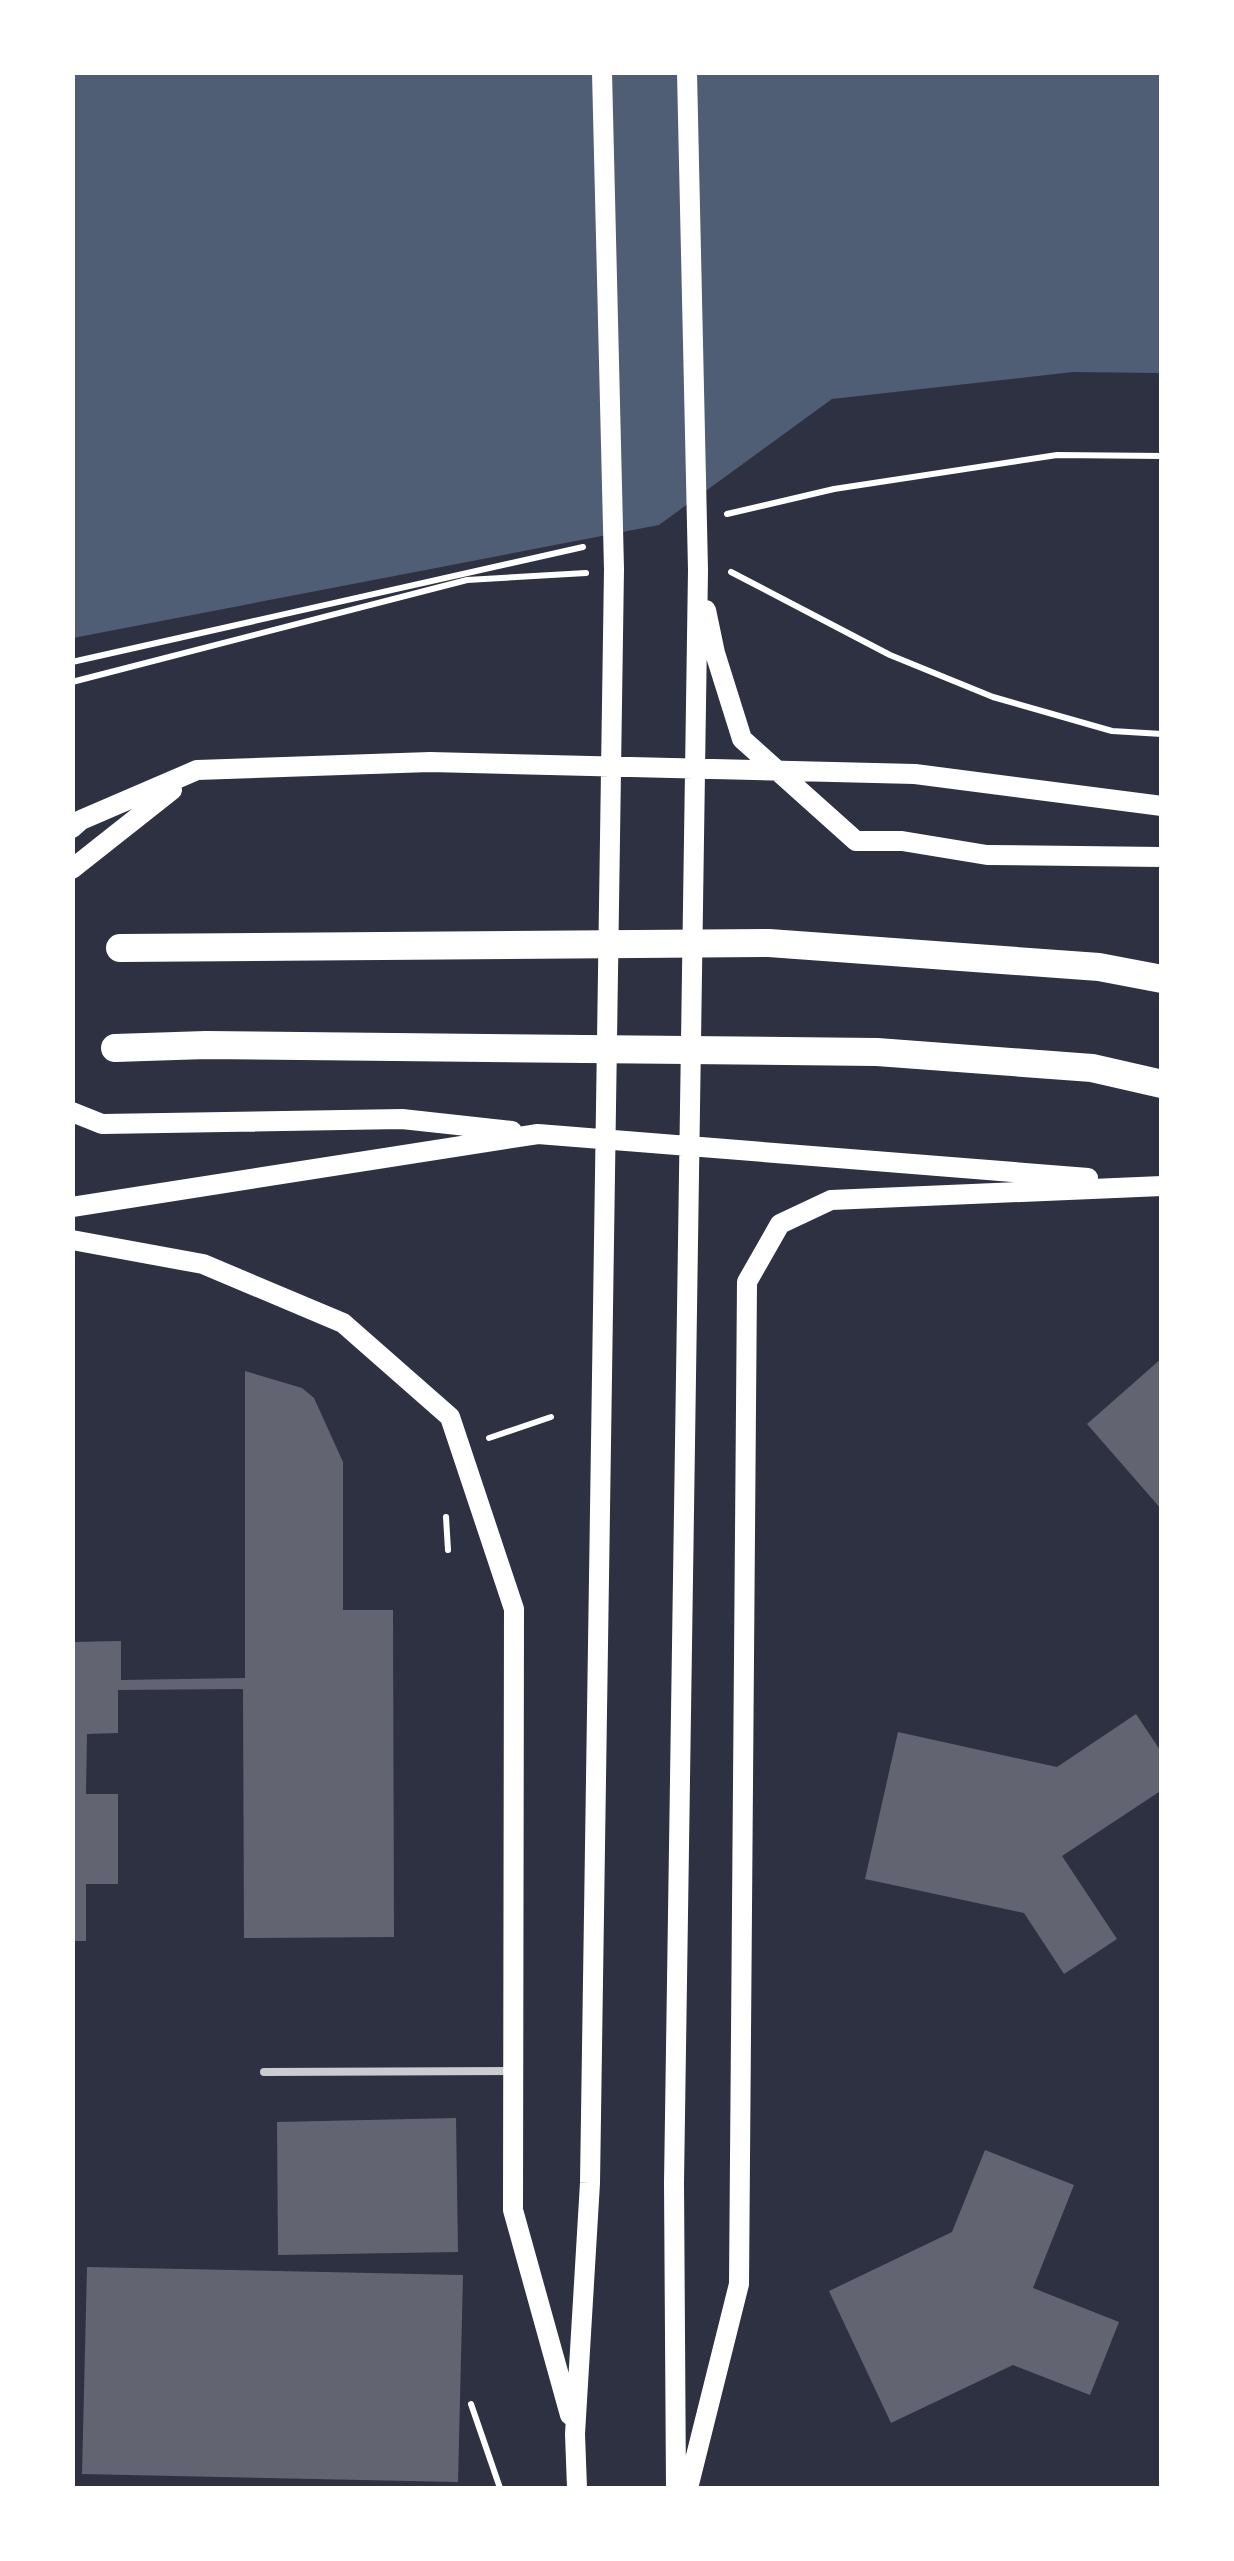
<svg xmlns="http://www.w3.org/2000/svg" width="1234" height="2561" font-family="'Open Sans',sans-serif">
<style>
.water{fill:#4f5d75}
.building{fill:#626471}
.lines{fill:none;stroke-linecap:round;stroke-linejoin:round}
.path{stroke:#fff;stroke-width:6}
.service{stroke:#caccd0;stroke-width:8}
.secondary{stroke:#fff;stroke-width:20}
.trunk{stroke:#fff;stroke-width:28}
</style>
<rect width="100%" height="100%" fill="#2d3142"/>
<path class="water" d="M73,73H1161V373L1073,372L832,399L659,525L73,638Z"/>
<path class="building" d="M1162,1358V1510L1087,1424Z
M245,1371L302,1388L314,1398L343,1462V1610H393L394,1937L244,1938L243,1689L118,1690V1733L87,1734L86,1794H118V1884H86V1941H72V1642L121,1641V1680L245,1678Z
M1136,1714L1162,1753V1790L1062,1856L1117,1939L1064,1974L1024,1913L865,1879L898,1732L1057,1767Z
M456,2118L458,2252L278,2255L277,2122Z
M985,2150L1074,2185L1033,2288L1119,2322L1090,2395L1013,2365L891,2423L829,2291L952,2232Z
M87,2267L463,2275L458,2482L82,2474Z"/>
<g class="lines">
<path class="path" d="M727,514L834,489L1057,455L1162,456
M731,572L890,655L993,697L1112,731L1162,734
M72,662L583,547
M72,682L467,580L586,573
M489,1438L551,1417
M446,1517L448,1550
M471,2404L500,2488"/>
<path class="service" d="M264,2072L510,2071"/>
<path class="secondary" d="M706,610L715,653L742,739L856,841H902L987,855L1162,857
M72,828L81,820L197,770L430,762L915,774L1162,806
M72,869L172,790
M72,1112L102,1124L402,1119L512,1131
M72,1207L538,1134L1088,1178
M72,1240L203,1264L343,1323L450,1417L514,1609L513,2210L570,2415
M577,2488L575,2434L590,2183L614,569L602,72
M676,2488L674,2183L698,570L687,72
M688,2488L739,2284L747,1282L780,1224L831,1200L1162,1186"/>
<path class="trunk" d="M120,948L769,943L1099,967L1162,979
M115,1048L206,1045L877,1052L1092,1068L1162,1084"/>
</g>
<rect width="1234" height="2561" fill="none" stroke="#ffffff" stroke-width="150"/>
</svg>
